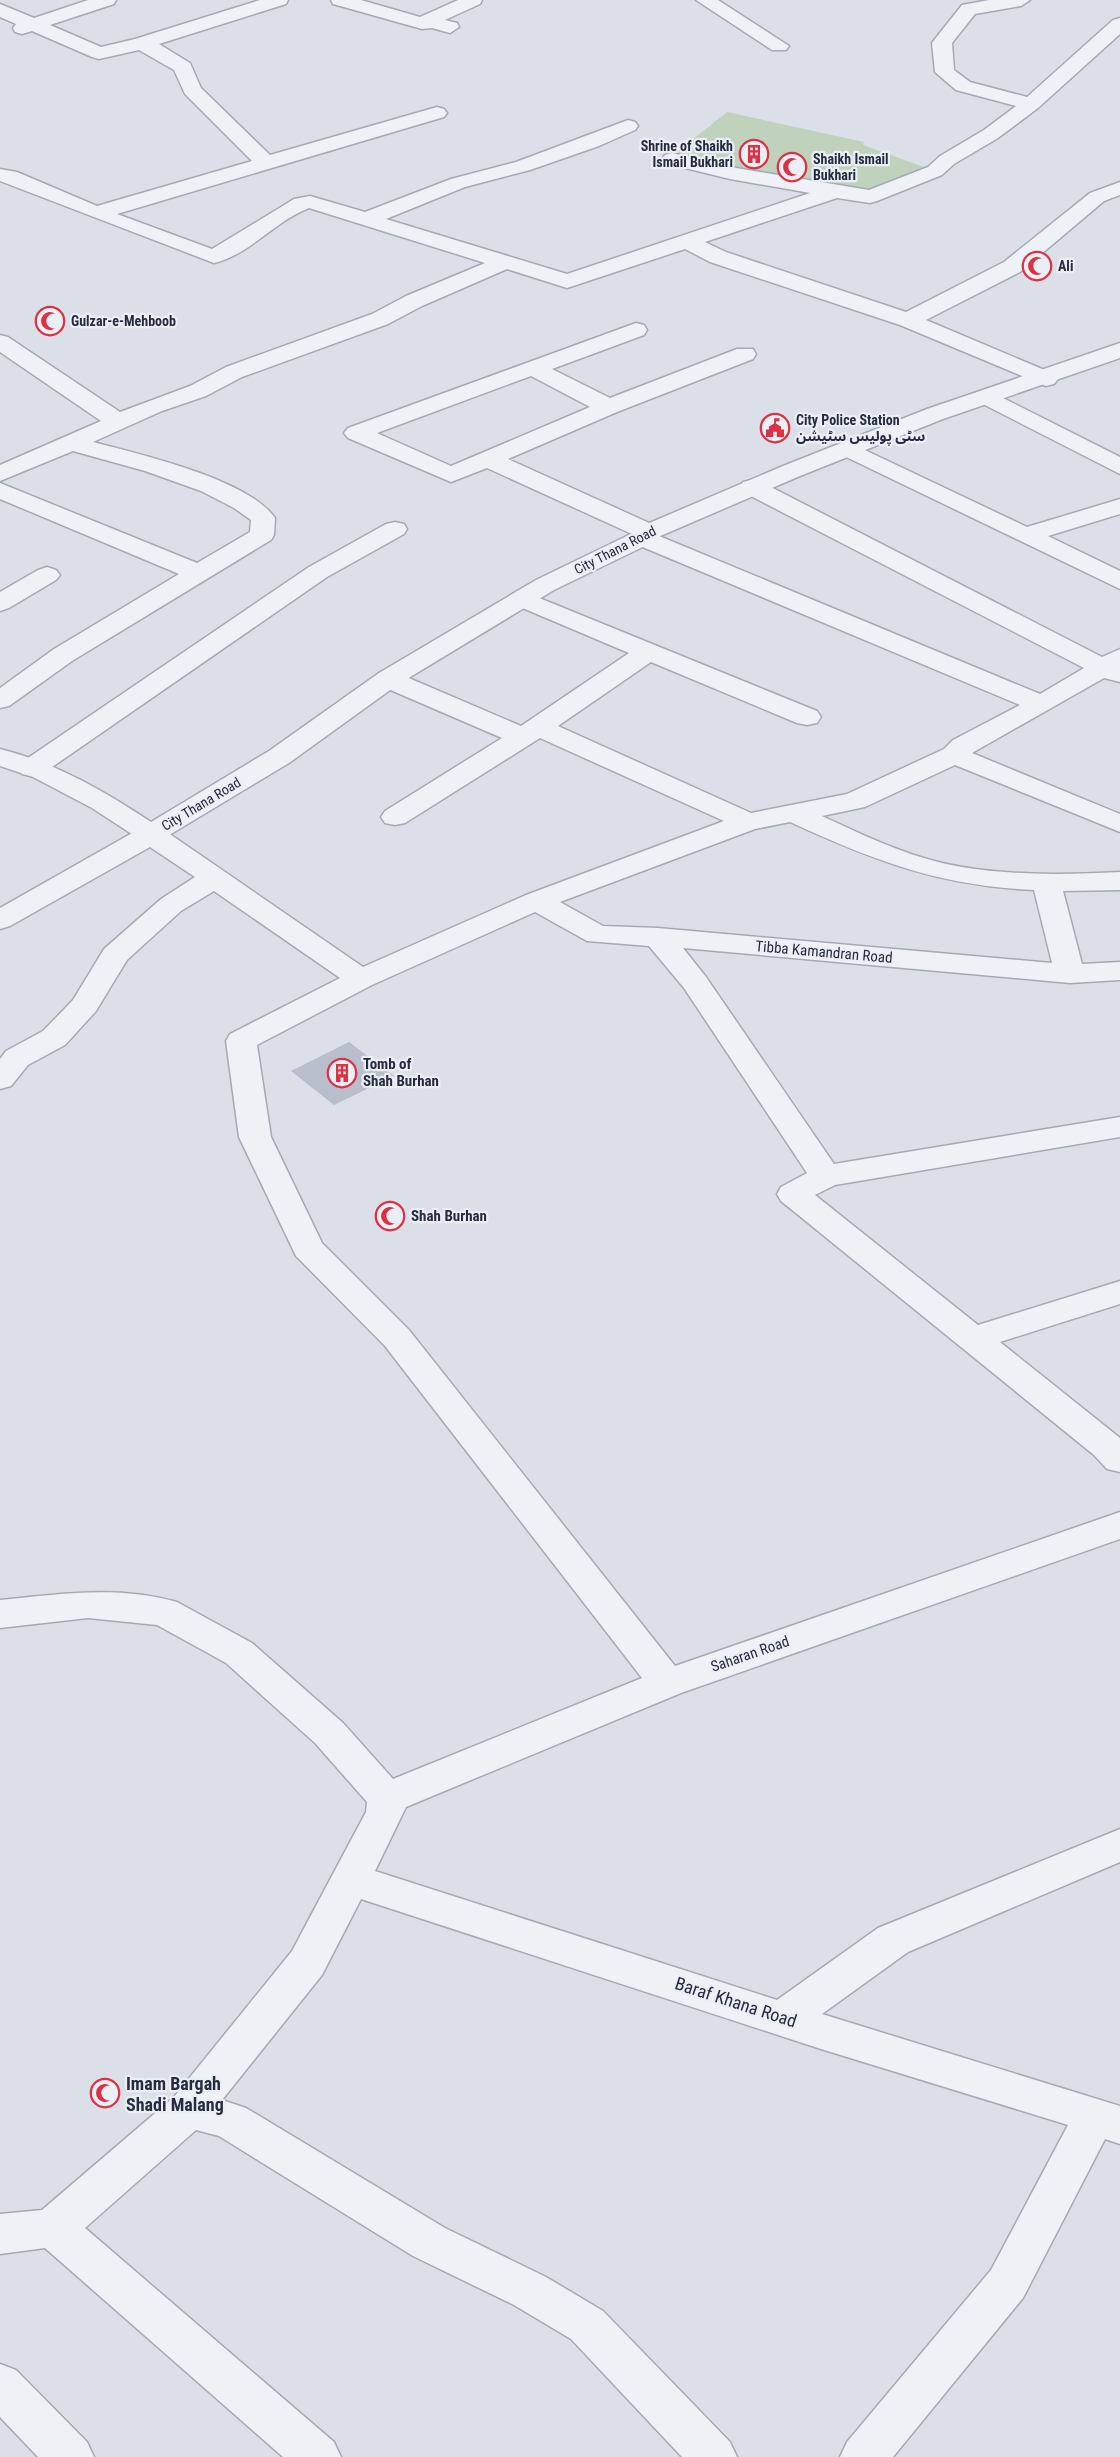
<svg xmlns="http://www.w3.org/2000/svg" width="1120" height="2457" font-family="'Roboto Condensed','Noto Sans Arabic',sans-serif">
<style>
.green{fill:#c0d2bb}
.building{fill:#b8becb}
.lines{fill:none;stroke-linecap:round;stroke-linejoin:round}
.minor-casing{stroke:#a4aab5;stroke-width:3}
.tertiary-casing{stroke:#a4aab5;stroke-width:3}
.minor{fill:#eef1f6;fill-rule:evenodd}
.tertiary{fill:#eef1f6;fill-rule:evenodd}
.labels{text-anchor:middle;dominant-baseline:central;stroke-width:4.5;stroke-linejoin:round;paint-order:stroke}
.far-poi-label{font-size:14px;font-weight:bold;fill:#242c3f;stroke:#ebeff5;text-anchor:start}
.far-street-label{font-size:14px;fill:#242c3f;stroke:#ebeff5}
.street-label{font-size:15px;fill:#242c3f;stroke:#ebeff5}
.poi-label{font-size:15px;font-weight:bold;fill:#242c3f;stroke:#ebeff5;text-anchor:start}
.near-street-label{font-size:18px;fill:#242c3f;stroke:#ebeff5}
.near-poi-label{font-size:18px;font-weight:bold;fill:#242c3f;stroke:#ebeff5;text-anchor:start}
</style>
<rect width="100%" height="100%" fill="#dbe0e8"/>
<path class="green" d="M727,112L864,142L863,145L935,171L870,197L730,173L677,152Z"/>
<path class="building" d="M349,1042L394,1076L334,1105L291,1071Z"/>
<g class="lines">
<g class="minor-casing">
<path id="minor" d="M88,0H116L114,4L50,25L101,47L135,39L260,0H288L286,4L159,44L190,63L201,88L270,155L437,107L444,109L447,113L444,117L117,214L212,249L294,199L310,196L365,212L451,179L516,162L628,120L635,122L638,126L635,130L599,146L530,170L465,187L386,219L567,274L810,193L730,179L665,163L662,159L665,155L672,153L730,167L869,190L928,167L940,156L984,130L1016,106L956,90L935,72L932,43L935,39L962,5L989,0H1030L1021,6L975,14L952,43L954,70L970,82L1027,97L1113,20L1120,18V34L1038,108L998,138L954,164L942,175L877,201L870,203L837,198L705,242L726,252L906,312L1004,262L1090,193L1120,182V195L1104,201L1020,272L926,320L1054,374L1058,379L1054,384L1046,386L900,325L710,262L685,249L567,288L507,269L422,306L388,324L242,377L206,396L162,411L93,442C139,454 248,479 275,518L274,535L271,540L72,661L9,706L0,708V688L54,649L179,574L0,499V483L197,563L250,532L251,520L234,508L201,491L145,471L73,451L0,481V465L101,421L0,352V335L8,337L120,412L190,386L226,367L372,314L406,296L485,263L309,208C275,221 249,255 214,263L0,181V169L17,172L97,206L252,161L185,94L174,70L139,50L99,59L92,57L32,31L22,34L15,32L13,28L16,24L0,17V4L34,18Z
M331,0H361L420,17L458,0H482L480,4L445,20L457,23L459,27L450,33L432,28L422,29L333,4Z
M696,0H718L789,46L786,50H772Z
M636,323L644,325L647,330L644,335L552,369L610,398L737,349H753L756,354L753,359L617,412L508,459L658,527L661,532L659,536L1040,694L1084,668L743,492L740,487L743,482L752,480L761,482L1102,657L1120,649V682L1104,678L972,753L1120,814V832L955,765L865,807L822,816C861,834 900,853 942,863C999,876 1062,875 1120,872V890L1063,891L1082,964L1120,962V980L1070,983L683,948L706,977L834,1164L1120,1117V1137L835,1185L815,1195L978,1325L1120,1281V1304L1000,1342L1120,1438V1472L1107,1469L1094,1455L781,1201L777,1194L781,1187L807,1173L684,988L649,946L587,941L535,912L372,985L257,1045L271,1137L322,1243L409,1330L675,1666L1120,1512V1539L681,1693L406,1807L375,1871L777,2000L878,1928L1120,1829V1862L908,1952L822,2014L1120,2106V2144L1105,2139L1023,2298L893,2457H840L847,2442L991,2270L1068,2125L821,2049L361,1899L322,1975L222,2100L246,2108L445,2228L546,2277L603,2311L730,2442L737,2457H682L571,2339L514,2305L413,2256L219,2136L196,2130L85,2228L334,2442L341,2457H283L45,2248L0,2254V2214L42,2210L174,2097L292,1951L366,1812L367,1802L315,1743L226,1663L157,1625L88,1618L0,1628V1600C59,1594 119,1585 177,1602L252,1643L343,1723L393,1779L642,1678L385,1346L296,1256L239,1137L226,1041L230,1034L340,978L214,891L181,911L127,960L96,1011L65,1045L28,1065L11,1086L0,1089V1059L6,1051L43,1031L73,1000L104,949L161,899L195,877L150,847L10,926L0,929V908L141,828L151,825L161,828L363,967L526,895L724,821L540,738L405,823L395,825L385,823L381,817L385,811L502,738L379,685L375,679L379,673L388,671L397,673L521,726L629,653L513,604L509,599L513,594L522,591L817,711L821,717L817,723L807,725L797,723L651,662L558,726L751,813L847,794L944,749L953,740L1020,705L633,543L630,538L632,534L487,468L451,482L348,438L344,433L348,428ZM531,376L590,407L451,466L377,433ZM790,822C875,861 940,886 1034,890L1052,963L658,928L603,926L560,902L755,829Z
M987,390L1120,457V474L979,402L975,397L979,392Z
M848,442L1027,527L1120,499V514L1048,536L1120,571V589L840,454L836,449L840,444Z
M395,522L404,524L407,529L404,534L327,577L42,774L32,776L22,774L18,768L22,762L309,567L386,524Z
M47,567L56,570L60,575L56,580L9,608L0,611V592L38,570Z
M0,2364L16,2370L87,2442L94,2457H38L0,2417Z"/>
</g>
<g class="tertiary-casing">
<path id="tertiary" d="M1120,343V358L943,419L800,476L658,537L651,543L554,590L397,685L289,763L161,840L151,843L141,840L92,808L33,777L0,766V749C56,763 104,791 151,822L269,751L379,673L536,580L633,533L640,527L783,466L927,409Z"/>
</g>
<use href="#minor" class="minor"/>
<use href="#tertiary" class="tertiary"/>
</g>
<defs>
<g id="building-ring" transform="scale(1.5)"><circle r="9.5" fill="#ebeff5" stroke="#dc3142" stroke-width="1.5"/><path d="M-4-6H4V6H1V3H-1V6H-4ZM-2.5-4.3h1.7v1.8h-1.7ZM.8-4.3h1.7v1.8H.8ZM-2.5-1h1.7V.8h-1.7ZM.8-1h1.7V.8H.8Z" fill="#dc3142"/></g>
<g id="mosque-ring" transform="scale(1.5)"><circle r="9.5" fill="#ebeff5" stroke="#dc3142" stroke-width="1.5"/><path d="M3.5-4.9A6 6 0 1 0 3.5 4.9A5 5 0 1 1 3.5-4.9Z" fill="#dc3142"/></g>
<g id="civic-ring" transform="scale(1.5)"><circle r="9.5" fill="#ebeff5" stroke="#dc3142" stroke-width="1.5"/><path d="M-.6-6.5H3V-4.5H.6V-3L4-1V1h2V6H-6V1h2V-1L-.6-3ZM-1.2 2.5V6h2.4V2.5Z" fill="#dc3142"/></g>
</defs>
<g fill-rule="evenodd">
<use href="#building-ring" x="754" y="154"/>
<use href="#mosque-ring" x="792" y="167"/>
<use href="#mosque-ring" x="1037" y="266"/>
<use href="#mosque-ring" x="50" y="321"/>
<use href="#civic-ring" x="775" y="428"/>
<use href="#building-ring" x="342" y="1073"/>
<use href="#mosque-ring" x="390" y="1216"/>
<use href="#mosque-ring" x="105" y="2093"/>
</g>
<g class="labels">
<g class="far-poi-label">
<text x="733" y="146" text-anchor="end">Shrine of Shaikh<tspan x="733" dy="16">Ismail Bukhari</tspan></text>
<text x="813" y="159">Shaikh Ismail<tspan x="813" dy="16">Bukhari</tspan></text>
<text x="1058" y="266">Ali</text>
<text x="71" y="321">Gulzar-e-Mehboob</text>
<text x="796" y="420">City Police Station<tspan x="796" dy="16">سٹی پولیس سٹیشن</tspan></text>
</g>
<g class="far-street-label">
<text transform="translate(615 550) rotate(-27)">City Thana Road</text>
<text transform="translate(201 804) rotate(-31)">City Thana Road</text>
</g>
<g class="street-label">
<text transform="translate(824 952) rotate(5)">Tibba Kamandran Road</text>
<text transform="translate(750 1654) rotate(-19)">Saharan Road</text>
</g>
<g class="poi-label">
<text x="363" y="1064">Tomb of<tspan x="363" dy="17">Shah Burhan</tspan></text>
<text x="411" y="1216">Shah Burhan</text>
</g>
<g class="near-street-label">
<text transform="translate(736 2002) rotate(18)">Baraf Khana Road</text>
</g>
<g class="near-poi-label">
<text x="126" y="2083">Imam Bargah<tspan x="126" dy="21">Shadi Malang</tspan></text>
</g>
</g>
</svg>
